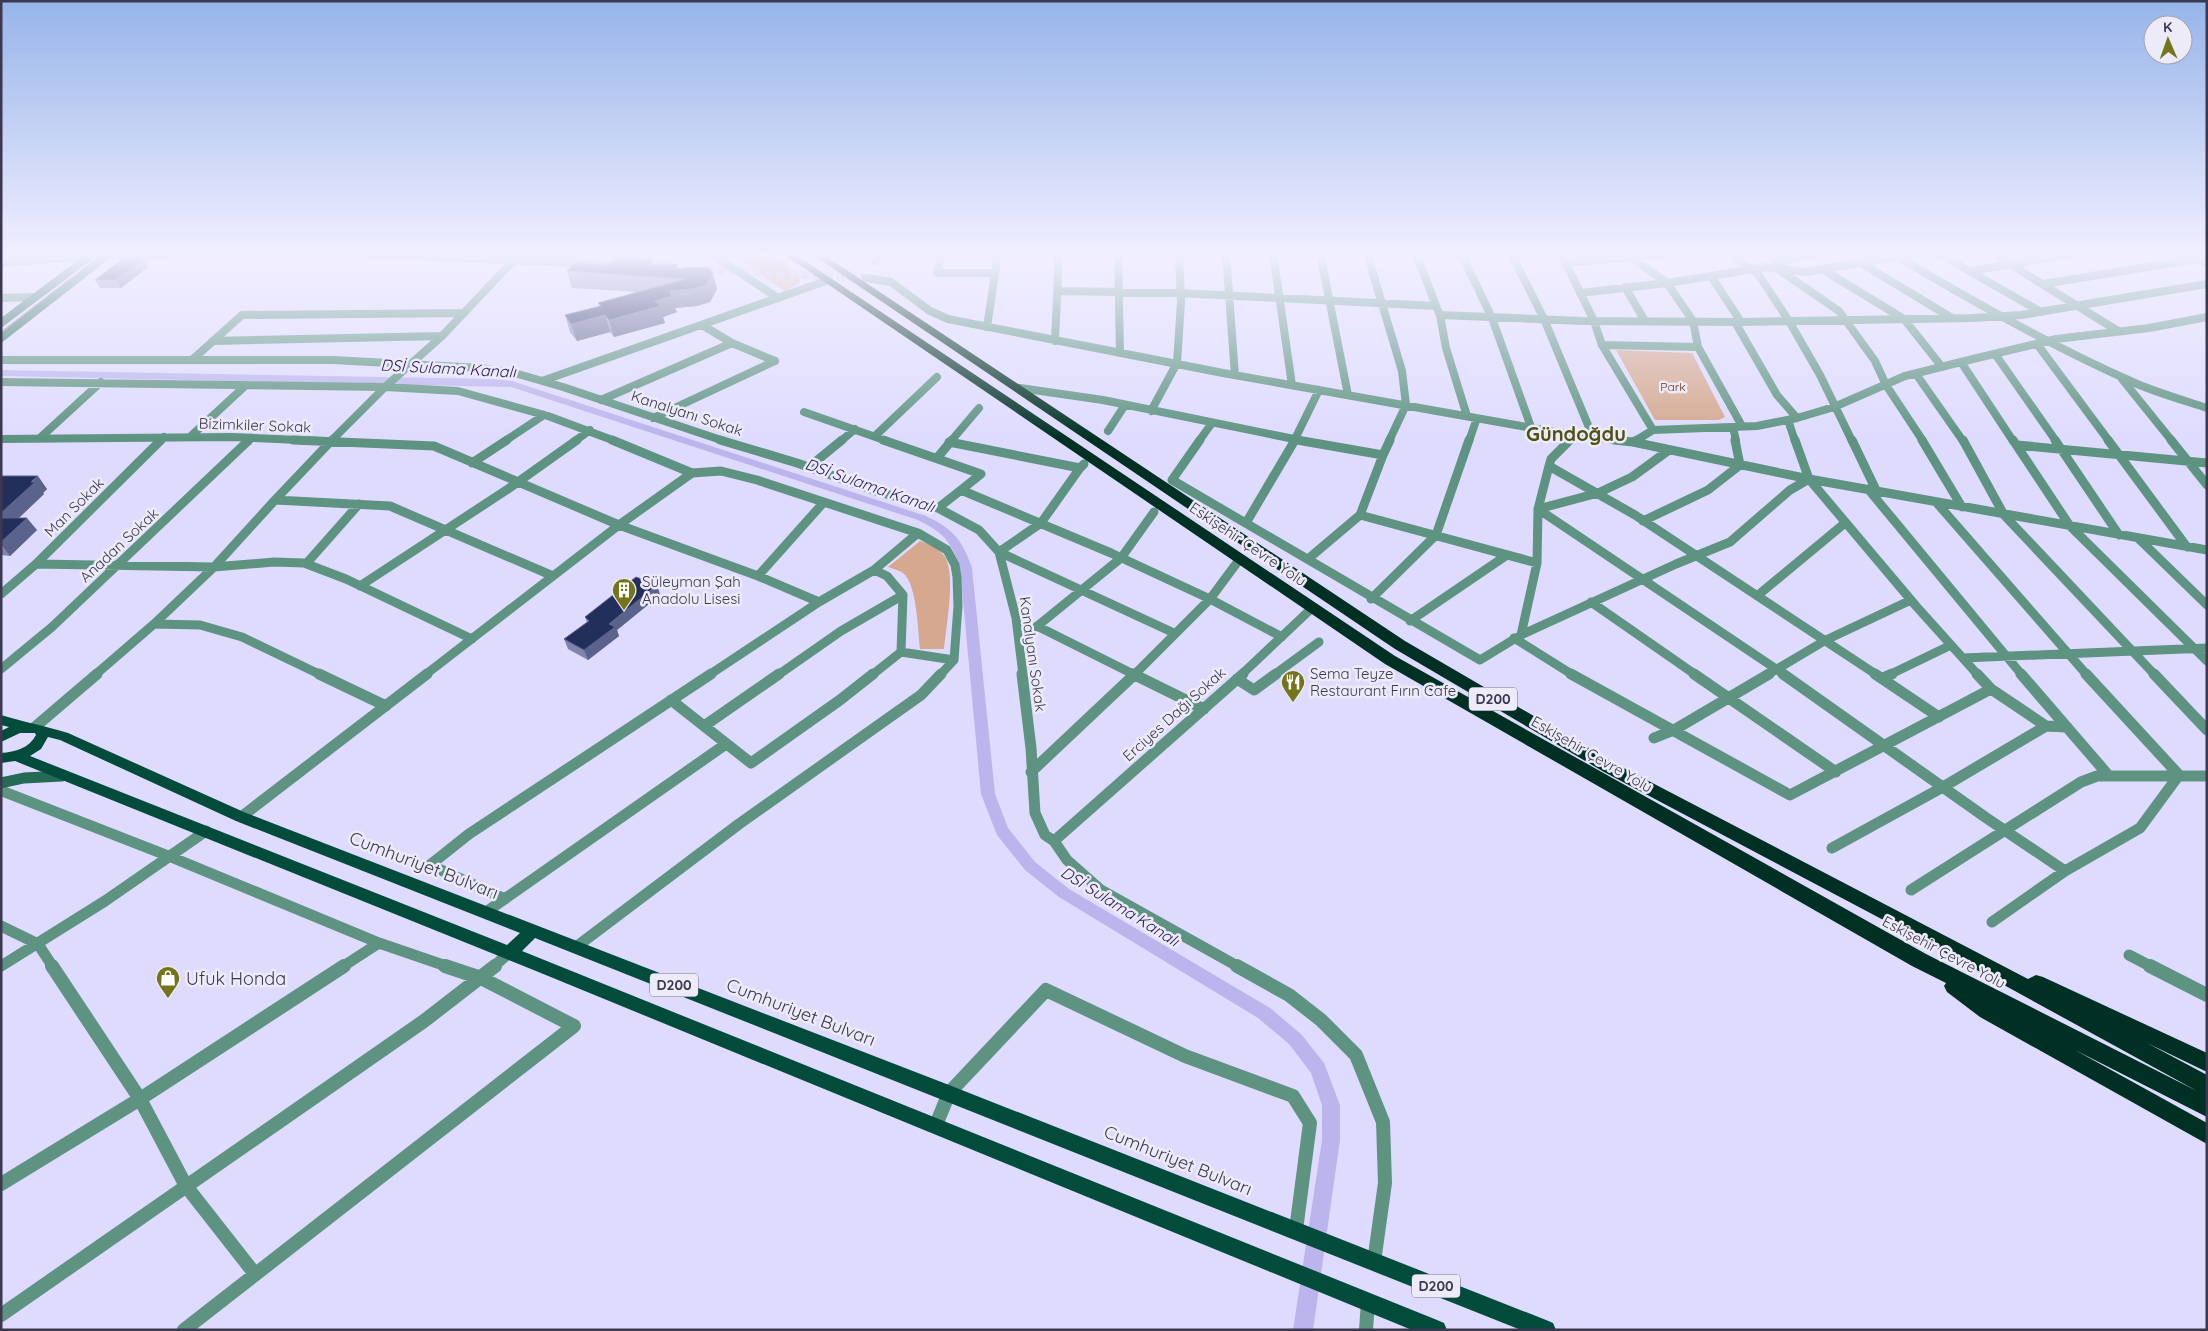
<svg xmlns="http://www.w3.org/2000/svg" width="2208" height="1331" font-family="Quicksand,sans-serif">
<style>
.green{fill:#d5a88f}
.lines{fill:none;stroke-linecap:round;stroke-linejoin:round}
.canal{fill:#bbb4ed;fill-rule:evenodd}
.street-tunnel{stroke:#bebadc;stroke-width:8;stroke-dasharray:8 4;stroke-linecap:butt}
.street-far3{stroke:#5e9381;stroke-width:8}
.street-far2{stroke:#5e9381;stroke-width:9}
.street-far1{stroke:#5e9381;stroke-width:11}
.street{stroke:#5e9381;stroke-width:14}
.secondary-far1{stroke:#266a56;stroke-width:8}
.secondary{stroke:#266a56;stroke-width:11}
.primary{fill:#034b3a;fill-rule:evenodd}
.highway{fill:#003023;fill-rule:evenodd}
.tram{stroke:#686580;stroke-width:1}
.wall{fill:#8185ad}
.shaded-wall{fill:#5b638c}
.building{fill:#232f5b;stroke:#5b638c}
.labels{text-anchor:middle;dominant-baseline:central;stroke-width:5;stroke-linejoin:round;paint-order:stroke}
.far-park-label{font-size:12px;fill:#6a3513;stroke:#ecebf7}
.shield{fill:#ecebf7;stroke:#706e82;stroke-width:1}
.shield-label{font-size:14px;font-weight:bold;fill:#3b3850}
.street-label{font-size:15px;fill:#3b3850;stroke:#ecebf7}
.poi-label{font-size:15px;fill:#3b3850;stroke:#ecebf7;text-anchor:start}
.water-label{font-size:16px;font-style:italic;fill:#322163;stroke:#ecebf7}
.near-street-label{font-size:18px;fill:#3b3850;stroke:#ecebf7}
.near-poi-label{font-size:18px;fill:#3b3850;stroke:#ecebf7;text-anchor:start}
.district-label{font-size:20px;font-weight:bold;fill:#4f5014;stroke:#ecebf7}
</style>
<rect width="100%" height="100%" fill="#dfdbff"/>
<path class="green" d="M729,253H770L799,274L800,283L785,291Z
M1616,350L1692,353L1725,417L1719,420H1655Z
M920,541C929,544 939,548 945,557C956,576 946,626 944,649H920C918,632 917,583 903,573C899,570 893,569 888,567Z"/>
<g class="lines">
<path class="canal" d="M1,370L493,379L512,381L926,516C953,529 962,539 972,568L995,794L1008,828L1035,862L1069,889L1270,1008L1301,1034L1324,1063L1340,1105V1140L1313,1330H1293L1322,1140V1105L1311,1073L1289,1044L1258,1018L1059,897L1025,870L997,835L981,794L960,568C951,541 944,533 918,520L511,387L1,376Z"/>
<path class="street-tunnel" d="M705,270L866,278"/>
<path class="street-far3" d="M343,253L621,265
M710,253L778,298
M941,253L937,273H995L987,327
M1118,253L1120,353
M1226,253L1235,375
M1273,253L1292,385
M1320,253L1348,395
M1367,253L1402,371L1406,405L1389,441
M1416,253L1436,306
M1461,253L1492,318L1531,427
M1511,253L1544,319L1593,437
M1561,253L1594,321L1602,345L1653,430
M1729,253L1758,274L1789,321L1820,375L1852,441
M1768,253L1780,262
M1816,253L1780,262L1775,267L1839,311L1875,361L1886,385L1923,441
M1891,253C1971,300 2051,346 2135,383C2158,393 2183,400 2207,408
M1938,253L2041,312
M1992,253L2118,331
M2181,253L2207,263
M107,255L235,253
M1633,258L1667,283L1693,321L1698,347
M875,261L878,253
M1,263L89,256
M1567,263L1676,253
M1861,263L1952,318
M626,265L638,253
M1822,269L1904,319L1942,367
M1970,271L2080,253
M995,273L998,253
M1711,276L1741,322
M866,278L891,282L930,311L948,319L1223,373L1566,434L1624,441
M2043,284L2197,259
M1625,287L1645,321
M1058,291L1180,293L1436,306L1440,315L1446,348L1467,416
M1580,293L1667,283L1767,267L1806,272L1919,253
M1,298L35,297
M1440,315L1583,321L1741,322L1973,318L2021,315L2207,284
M1735,322L1777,395L1797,418
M702,325L732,343L775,361
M213,341L442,336
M1055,341L1059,253
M2037,344L2109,441
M1602,345L1698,347L1742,426
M1995,354L2056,441
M193,359L242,315L464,313
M1,360H333L481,368L518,374L563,387L724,441
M1961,362L2013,441
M1916,374L1963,441
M2122,379L2172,441
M542,381L826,281
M1,382L385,387L442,336L515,259
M1020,388L1103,400L1304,441
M601,400L732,343
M1151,411L1177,363L1181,302L1179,253
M804,412L887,441
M653,418L775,361
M1788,420L1795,441
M1733,427L1736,441
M1108,431L1125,405
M875,436L937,377
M41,437L101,382
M190,437L246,385
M1,439L233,437L321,441
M160,441L164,437
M248,441L251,438
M331,441L385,387L458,391L548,416L615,441
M505,441L544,415
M575,441L590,430
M841,441L855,429
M951,441L979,408
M1199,441L1212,423
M1294,441L1319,390
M1469,441L1477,418
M1568,441L1574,435
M1635,441L1653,430L1757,426L1797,418L1834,407L1905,376L1977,358L2056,339L2149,328L2207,317"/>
<path class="street-far2" d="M293,440L434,446L619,525L425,675
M332,440L275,500L390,506L553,576
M612,440L692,473
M720,440L797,463L879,492L938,508L979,530L999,552L1016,618L1023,675
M883,440L981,474L961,490L1111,553L1210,599L1134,675
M1200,440L1172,480L1480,660L1521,635L1676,564L1730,542L1790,490L1809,479
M1297,440L1383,455L1390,440
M1614,440L1633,442L1809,479L2207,550
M1795,440L1809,479L1916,606L1978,675
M1852,440L1876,490
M1922,440L1962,507
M1963,440L2004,515L2155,675
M2013,440L2070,526L2207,661
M2055,440L2119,535
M2108,440L2187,547
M2171,440L2207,485
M949,442L1080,468L1084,464
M1633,442L1637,440
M2017,445L2207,463
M937,458L952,440
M472,463L507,440
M1549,466L1635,515L1877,675
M809,467L842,440
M1868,489L2022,675
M1936,502L2087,675
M938,508L961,490
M1538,509L1785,675
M1538,509L1598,493L1632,477L1669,450
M1360,515L1537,563L1538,509L1549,466L1551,459L1570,440
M1643,521L1708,490L1740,465L1735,440
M1246,523L1295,440
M2138,538L2207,605
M999,552L1174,633
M999,552L1041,523L1080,468
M1308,559L1360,515L1383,455
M1239,560L1210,599L1282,637
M36,564L214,567L274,562L304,563L346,579L472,639
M306,564L359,504
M874,570L887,576L903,595L901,652L954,660
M758,576L824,502
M360,586L508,489L577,440
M1,594L36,564L161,440
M1757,596L1845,523
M1371,599L1436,535L1469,440
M819,602L758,576L619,525L692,473L721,471L757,480L918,533L947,550L955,565L957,577L958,606L954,660L940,675
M1591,602L1696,675
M1410,621L1507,555
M154,624L200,625L242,637L321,675
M1037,626L1135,675
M1521,635L1537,563
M1514,638L1573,675
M1019,641L1121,558L1154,512
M1963,658L2207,648
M1,669L52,627L249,440
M95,675L154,624L214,567L275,500
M709,675L819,602L874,570L918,533
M778,675L841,631L903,595
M872,675L901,652
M1241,675L1312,608
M1274,675L1319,642
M1767,675L1826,640L1911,600
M1889,675L1951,645"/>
<path class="street-far1" d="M319,674L386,706
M1022,674L1031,748L1035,813L1045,835L1054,841L1067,860L1101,890L1239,967
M1133,674L1204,709
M1571,674L1790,795L1991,689L1977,674
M1694,674L1836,772
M1783,674L1985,817L2065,871
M1875,674L1939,717
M2021,674L2109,776
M2154,674L2207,730
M1883,678L1892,674
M1237,679L1254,690L1276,674
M1991,689L2046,726
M671,700L751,763L840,700L873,674
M704,726L779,674
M35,727L97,674
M1654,738L1674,730L1769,674
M1031,772L1135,674
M2,791L171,857L379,943L449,967
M241,817L427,674
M1054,841L1243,674
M1832,848L1943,787L2046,726L2067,727
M1911,890L2081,782L2097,776H2207
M505,899L430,865L469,834L711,674
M486,912L726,744
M1992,922L2065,871L2140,828L2179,775L2086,674
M1,926L38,944L53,967
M576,947L739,824L921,695L941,674
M2129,955L2152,967
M1,966L105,901L206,831
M342,967L379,943
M493,967L509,953"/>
<path class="street" d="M52,966L140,1099L186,1186L255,1274
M1237,966L1289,995L1321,1020L1356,1055L1383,1122L1385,1183L1374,1262
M2150,966L2207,995
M936,1125L949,1093L1046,990L1185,1056L1293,1096L1310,1123L1296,1230
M1,1184L140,1099L344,966
M1,1315L424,1021L495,966
M184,1330L574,1026L481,978L445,966
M1366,1330L1368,1302"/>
<path class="secondary-far1" d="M1,323L94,253
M1,338L110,253"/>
<path class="secondary" d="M1,783L24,778L62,776"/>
<path class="primary" d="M1,715C24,722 45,726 68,733L246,813L949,1085L1546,1320L1553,1323L1556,1330H1521L535,938L522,951L1437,1320L1444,1323L1447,1330H1412L536,971L15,761L1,763V753C16,752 29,748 36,735L35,733H20L1,742V731L9,727L1,725ZM48,737L60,740L236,821L520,933L507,945L30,756L41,749Z"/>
<path class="highway" d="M782,253H793L1395,656L1926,954L2197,1091L1942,951L1604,772L1395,649L810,253H821L1405,641L1616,764L2028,979L2036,975L2043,977L2207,1053V1072L2147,1043L2207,1075V1096L2201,1093L2207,1096V1117L2075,1050L2207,1123V1144L1980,1017L1947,992L1944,986L1946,983L1912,966L1385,664Z"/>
<path class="tram" d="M1,332L104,253"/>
</g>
<path class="wall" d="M151,260L146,264L148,267L121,288H100L95,280Z
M654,264H677L679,268L717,289L710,302L697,306L675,308L677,312L663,317L665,323L614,337L610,332L577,341L570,332L565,315L600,307L598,303L638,292L572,288L567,271L608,265Z
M1,476L47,489L43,493L44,494L19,518L37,530L10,556L1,555Z
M657,585L660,595L617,630L619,636L588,660L568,649L564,639L587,622L585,617Z"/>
<path class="shaded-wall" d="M145,253H147L151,260L146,264L148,267L121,288L116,280L137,259Z
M713,273L717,289L710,302L697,306L675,308L677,312L663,317L665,323L614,337L609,320L655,301L670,291Z
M605,315L610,332L577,341L571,324Z
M38,476L47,489L43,493L44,494L6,530L1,525V513Z
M27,518L37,530L10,556L1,544V542Z
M657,585L660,595L617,630L619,636L588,660L584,650L609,624Z"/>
<path class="building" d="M130,253H145L137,259H143L116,280H95Z
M615,258L653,259L651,264H677L675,269L692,267L709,268L713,273L706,285L692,289L670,291L672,296L655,301L660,306L609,320L605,315L571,324L565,315L601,306L598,303L686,279L567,271L575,262L608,265Z
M1,476H38L31,482H35L1,513Z
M1,518H27L1,542Z
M636,577L657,585L609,624L615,627L584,650L564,639L589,621L585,617Z"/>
<linearGradient id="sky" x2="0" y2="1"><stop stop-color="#96b4ea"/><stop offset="0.58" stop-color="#f1efff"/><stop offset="1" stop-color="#f1efff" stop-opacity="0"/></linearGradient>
<rect width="2208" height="439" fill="url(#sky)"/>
<defs>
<g id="building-pin" transform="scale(1.25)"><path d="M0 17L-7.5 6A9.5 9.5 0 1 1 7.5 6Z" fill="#74751b" stroke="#ecebf7"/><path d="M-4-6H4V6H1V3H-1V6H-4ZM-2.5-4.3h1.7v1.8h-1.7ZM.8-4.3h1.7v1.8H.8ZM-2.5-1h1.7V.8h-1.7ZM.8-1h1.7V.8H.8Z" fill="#fff"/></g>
<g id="restaurant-pin" transform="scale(1.25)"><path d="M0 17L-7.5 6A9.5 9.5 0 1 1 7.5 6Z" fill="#74751b" stroke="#ecebf7"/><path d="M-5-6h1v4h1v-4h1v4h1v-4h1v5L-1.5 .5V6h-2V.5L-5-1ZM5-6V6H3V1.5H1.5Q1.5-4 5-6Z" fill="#fff"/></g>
<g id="shop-pin" transform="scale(1.25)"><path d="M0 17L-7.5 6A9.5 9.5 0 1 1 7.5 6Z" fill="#74751b" stroke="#ecebf7"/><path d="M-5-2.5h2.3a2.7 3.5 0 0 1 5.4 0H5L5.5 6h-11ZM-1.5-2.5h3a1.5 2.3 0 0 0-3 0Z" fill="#fff"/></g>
</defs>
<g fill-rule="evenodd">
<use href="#building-pin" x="624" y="590"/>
<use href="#restaurant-pin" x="1293" y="682"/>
<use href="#shop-pin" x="168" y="978"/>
</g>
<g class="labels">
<g class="far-park-label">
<text x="1673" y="386">Park</text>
</g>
<g class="shield">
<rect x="1469" y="687.5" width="48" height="23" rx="4"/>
<rect x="650" y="973.5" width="48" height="23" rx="4"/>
<rect x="1412" y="1274.5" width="48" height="23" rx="4"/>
</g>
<g class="shield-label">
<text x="1493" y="699">D200</text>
<text x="674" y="985">D200</text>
<text x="1436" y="1286">D200</text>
</g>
<g class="street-label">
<text transform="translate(687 413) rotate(18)">Kanalyanı Sokak</text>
<text transform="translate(255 425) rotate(2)">Bizimkiler Sokak</text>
<text transform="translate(74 507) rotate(-45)">Man Sokak</text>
<text transform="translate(1248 544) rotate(34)">Eskişehir Çevre Yolu</text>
<text transform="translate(119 545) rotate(-43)">Anadan Sokak</text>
<text transform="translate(1033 654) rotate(82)">Kanalyanı Sokak</text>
<text transform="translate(1174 714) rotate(-42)">Erciyes Dağı Sokak</text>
<text transform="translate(1592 754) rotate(30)">Eskişehir Çevre Yolu</text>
<text transform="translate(1944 952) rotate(28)">Eskişehir Çevre Yolu</text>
</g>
<g class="poi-label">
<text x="642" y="581">Süleyman Şah<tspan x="642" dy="17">Anadolu Lisesi</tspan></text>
<text x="1310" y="673">Sema Teyze<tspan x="1310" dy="17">Restaurant Fırın Cafe</tspan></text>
</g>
<g class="water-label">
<text transform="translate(448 368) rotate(3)">DSİ Sulama Kanalı</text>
<text transform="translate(870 485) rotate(19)">DSİ Sulama Kanalı</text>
<text transform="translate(1120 906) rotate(32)">DSİ Sulama Kanalı</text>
</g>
<g class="near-street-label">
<text transform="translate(424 865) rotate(21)">Cumhuriyet Bulvarı</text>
<text transform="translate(801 1012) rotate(21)">Cumhuriyet Bulvarı</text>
<text transform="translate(1178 1160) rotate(22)">Cumhuriyet Bulvarı</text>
</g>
<g class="near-poi-label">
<text x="186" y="978">Ufuk Honda</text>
</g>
<g class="district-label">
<text x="1576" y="433">Gündoğdu</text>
</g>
</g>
<rect width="2208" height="1331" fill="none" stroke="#3b3850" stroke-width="5"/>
<g transform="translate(2168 40) rotate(358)"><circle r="24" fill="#ecebf7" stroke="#a5a3b4"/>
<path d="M0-4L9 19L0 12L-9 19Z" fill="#74751b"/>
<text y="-8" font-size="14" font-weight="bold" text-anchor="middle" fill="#3b3850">K</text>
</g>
</svg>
